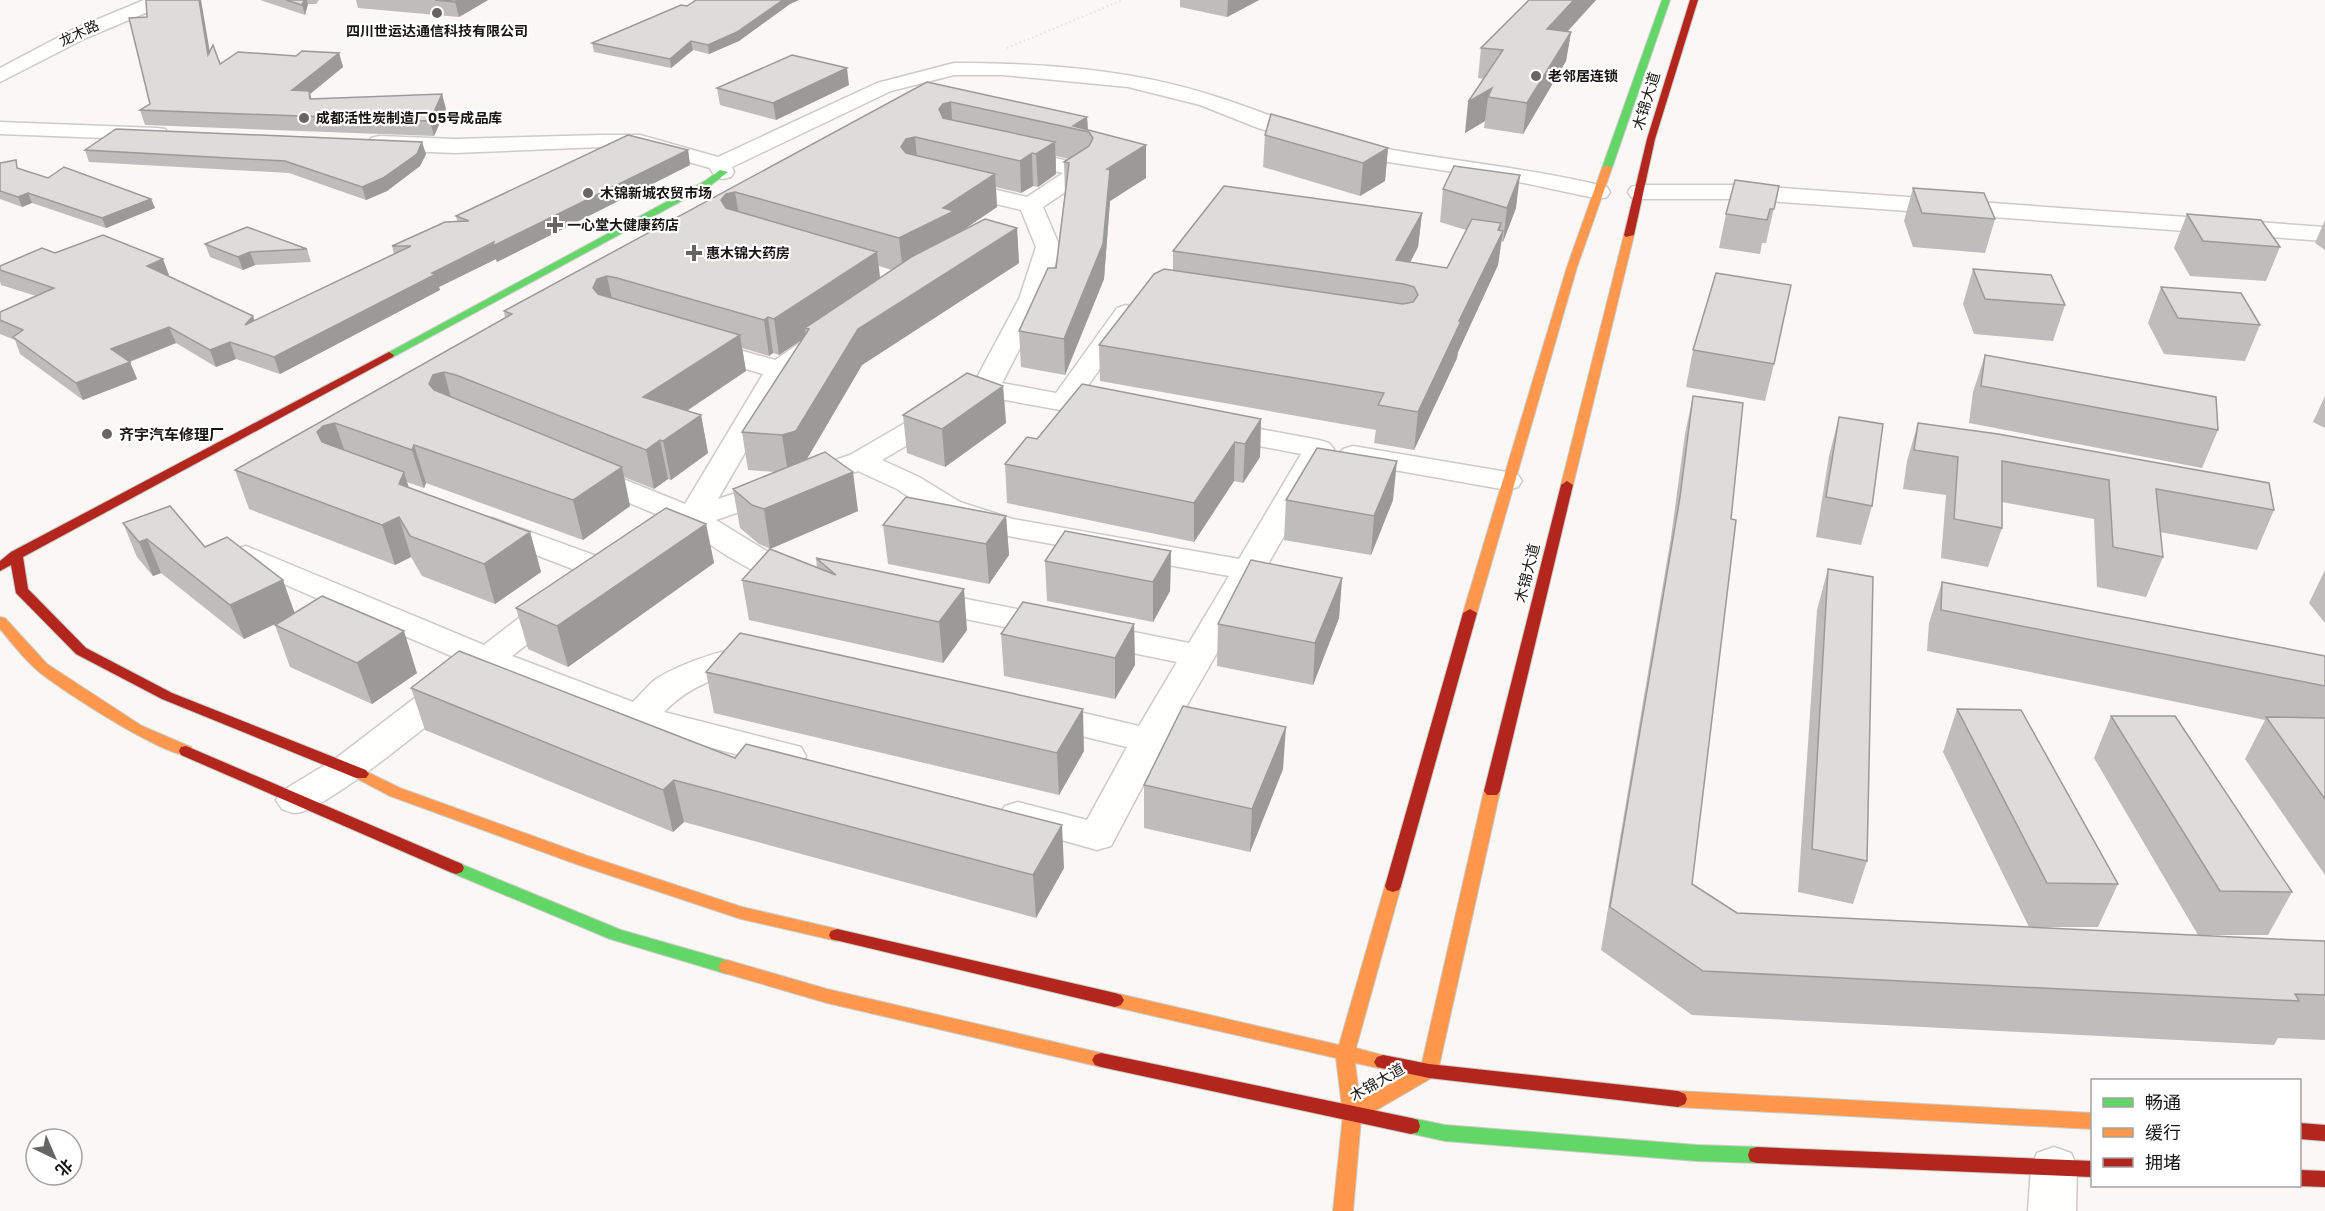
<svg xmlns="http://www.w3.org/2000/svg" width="2325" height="1211" font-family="Poppins,'Noto Sans SC',sans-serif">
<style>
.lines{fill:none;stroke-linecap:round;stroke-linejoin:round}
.street-casing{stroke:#cdcbc9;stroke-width:3}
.fast-casing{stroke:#cdcbc9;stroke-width:2}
.slow-casing{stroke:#cdcbc9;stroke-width:2}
.jam-casing{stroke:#cdcbc9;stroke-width:2}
.path{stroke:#e3e3e1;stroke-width:2;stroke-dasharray:1.5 3;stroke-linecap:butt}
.street{fill:#fefefd;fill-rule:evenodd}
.fast{fill:#63d668;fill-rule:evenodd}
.slow{fill:#ff974d;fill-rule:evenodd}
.jam{fill:#b3261e;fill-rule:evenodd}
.wall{fill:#bfbdbb;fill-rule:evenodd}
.shaded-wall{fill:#9b9a98}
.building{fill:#dedcd9;stroke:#9b9a98;stroke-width:1.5}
.poi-dot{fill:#666562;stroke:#fff;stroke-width:2}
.labels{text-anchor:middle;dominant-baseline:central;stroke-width:4.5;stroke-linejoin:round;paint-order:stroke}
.far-poi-label{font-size:14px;font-weight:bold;fill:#171614;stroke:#fff;text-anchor:start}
.far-street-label{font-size:14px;fill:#171614;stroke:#fff}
.street-label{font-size:15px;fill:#171614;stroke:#fff}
.poi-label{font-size:15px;font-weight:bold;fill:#171614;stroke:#fff;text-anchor:start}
</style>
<rect width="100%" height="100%" fill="#faf7f4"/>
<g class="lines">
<g class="street-casing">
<path id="street" d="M144,0H170L167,4L86,38L0,82V68L72,30Z
M954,63C1040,63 1132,69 1214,96C1265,112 1313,134 1366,145C1446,161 1527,167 1607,187L1610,192L1607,197L1599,199L1519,182L1362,158L1258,128L1200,105L1128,87L1003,75H954L891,91L732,167L734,172L731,177L723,179L715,177L710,168L639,148L601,147L455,153L379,150L371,148L368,143L371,138L379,136L455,139L601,135H640L718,157L877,83Z
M0,122L157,128L165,129L168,134L165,139L157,140L0,134Z
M1013,148L1089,166L1092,171L1089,176L1043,207L1060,247L1045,299L1002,383L1056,393L1117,308L1126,305L1135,308L1139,313L1080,397L1120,405L1124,411L1120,417L1110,419L989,397L882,460L919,477L960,502L1013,519L1239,559L1301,454L1207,436L1203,430L1207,424L1217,421L1319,440L1329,443L1334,449L1167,740L1111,846L1097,850L1005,824L999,815L1005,806L1018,802L1087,820L1127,747L1028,723L1023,715L1028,707L1041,703L1139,726L1177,662L921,610L909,607L905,600L909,593L921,590L1189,643L1229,576L997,534L938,516L897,489L858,471L716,520L768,552L811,568L816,575L811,582C775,591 720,552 691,531C674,541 661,551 642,547L637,540L642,533L668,519L574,480L570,474L574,468L585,465L596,468L685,504L763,374L691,353L687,347L691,341L700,339L775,360C792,349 811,331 831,336L835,342L831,348L790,375L718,499L850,455L974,383L1019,299L1036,247L1021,210L946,192L943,187L946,182L954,180L1027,197L1063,173L1005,160L1002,155L1005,150Z
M1639,185H1740L2325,227V241L1740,199H1639L1631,197L1628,192L1631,187Z
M1353,446L1507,472L1518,475L1522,481L1518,487L1507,490L1343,461L1338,455L1343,449Z
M492,518L613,562L618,569L613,576L602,579L591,576L481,534L476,527L481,520Z
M246,546L484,645L546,597L558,594L570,597L574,604L570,611L512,656L633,702C640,695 648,685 656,679C682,663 737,642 766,649L771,657L766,665C726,675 694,681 664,712L801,747L806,756L801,765L788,768L626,725L492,673C460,698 326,813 295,813C291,813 285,810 282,809L276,800L282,791L335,759L463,661L235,563L230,556L235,549Z
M2054,1147L2071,1153L2077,1167L2076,1211H2028L2031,1167L2037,1153Z"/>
</g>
<g class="fast-casing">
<path id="fast" d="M1662,0H1670L1612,168L1604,170L1602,168Z
M720,170L728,172L711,185L393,357L389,358L384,355L705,181Z
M456,862L621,930L733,962L736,967L733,972L727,974L610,939L450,872L448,868L450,864Z
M1411,1118L1445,1125L1697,1145L1757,1147L1764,1149L1766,1155L1764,1161L1757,1163L1697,1161L1445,1141L1404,1132L1402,1126L1404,1120Z"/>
</g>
<g class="slow-casing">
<path id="slow" d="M1607,165L1612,168L1577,267L1477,613L1475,616H1465L1463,613L1567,267L1602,168Z
M1629,232L1634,235L1573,485L1571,488H1563L1561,485L1624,235Z
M0,617L5,618L47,664L142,726L191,747L193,751L191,755C170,761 58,688 38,671C24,659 12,643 0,629Z
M361,769L400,788L588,856L742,907L837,929L843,931L845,935L843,939L837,941L741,919L576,864L390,796L356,778L353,774L356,770Z
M1492,786L1497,787L1500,791L1438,1071L1435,1076L1361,1119L1353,1211H1333L1343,1115L1336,1058L1115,1007L1109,1005L1106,1000L1109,995L1115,993L1339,1045L1385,886L1387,882L1393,880L1399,882L1401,886L1356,1048L1389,1057L1392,1062L1389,1067L1383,1069L1355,1063L1360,1101L1421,1067L1484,791L1487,787Z
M727,960L827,989L1101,1053L1107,1055L1110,1060L1107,1065L1101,1067L827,1003L721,972L718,967L721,962Z
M1678,1091L2092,1113V1129L1678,1107L1671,1104L1669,1099L1671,1094Z"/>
</g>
<g class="jam-casing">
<path id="jam" d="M1690,0H1698L1655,139L1634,235L1626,237L1624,235L1647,139Z
M389,352L394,355L393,357L23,557L28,589L86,648L172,693L366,770L369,774L366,778H356L162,699L76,654L16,593L11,565L0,571V561L11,552Z
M1567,481L1573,485L1500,791L1497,795H1487L1484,791L1561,485Z
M1470,609L1477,613L1401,886L1399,890L1393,892L1387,890L1385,886L1463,613Z
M186,746L462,864L464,868L462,872L456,874L450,872L181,755L179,751L181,747Z
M837,929L1115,993L1121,995L1124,1000L1121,1005L1115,1007L831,939L829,935L831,931Z
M1101,1053L1411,1118L1418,1120L1420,1126L1418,1132L1411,1134L1101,1067L1095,1065L1092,1060L1095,1055Z
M1383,1055L1429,1064L1678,1091L1685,1094L1687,1099L1685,1104L1678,1107L1429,1078L1377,1067L1374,1062L1377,1057Z
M2300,1123L2325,1125V1141L2300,1139Z
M1757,1147L2092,1161V1177L1757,1163L1750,1161L1748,1155L1750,1149Z
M2300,1170L2325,1171V1187L2298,1186Z"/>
</g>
<path class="path" d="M1007,48L1123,0"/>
<use href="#street" class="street"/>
<use href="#fast" class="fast"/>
<use href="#slow" class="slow"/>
<use href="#jam" class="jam"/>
</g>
<path class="wall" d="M260,0H319L316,4H308L305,15Z
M356,0H488L459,17L358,8Z
M696,0H799L790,4L739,41L709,54L693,50L671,68L594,52L592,43L687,6Z
M1180,0H1259L1227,17L1180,7Z
M1529,0H1596L1568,31L1571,32L1566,61L1523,134L1484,128L1485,121L1465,133L1484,79L1478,78L1481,48Z
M210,52L220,64L296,56L339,53L343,67L310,94L311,99L446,109L434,136L145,125L140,110L150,104Z
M927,82L1087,117L1088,130L1146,178L1110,201L1104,279L1065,375L1021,367L1019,331L1056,268L1065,193L1064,162L1069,159L1056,156V174L1038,187L1033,186L1021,193L996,187L997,207L959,232L1017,228L1019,263L862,365L807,459L858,511L770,549L759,544L740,528L733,489L775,472L748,470L742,432L803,339L779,355L773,353L769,356L742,348L746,371L687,411L701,415L708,453L671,480L668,479L654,489L624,477L630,506L583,540L426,483L424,488L407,482L409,488L530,532L541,572L495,604L422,576L411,557L395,565L249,509L235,470L505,318L504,311ZM879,266L892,270L880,278Z
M849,85L776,120L720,105L717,88Z
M1265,135L1388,148L1385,181L1360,196L1263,167Z
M85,150L426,154L420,166L387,191L366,200L289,173L89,162Z
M688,150L690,165L497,262L496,259L439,287L440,290L280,374L236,359L216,367L176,343L130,362L137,379L83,400L20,354L15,340L0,334V312L36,296L1,285L0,281V266L55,253L169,275L168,276L254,321L394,254L392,246L457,221L456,216Z
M0,163L48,178L151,199L155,208L106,228L32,203L22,207L0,199Z
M1779,186L1766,243H1762L1760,254L1719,248L1726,214Z
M1913,188L1995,219L1985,253L1913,247L1904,221Z
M1443,189L1516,208L1503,242L1501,241L1498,265L1458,352L1457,358L1414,450L1374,443L1376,430L1100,381L1099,345L1173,270V251L1422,213L1418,247L1410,262L1447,268L1466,230L1440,222Z
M2187,214L2280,247L2266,281L2190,276L2174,248Z
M2325,220V250L2315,243Z
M205,244L307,249L311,262L255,265L243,270L210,257Z
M1973,269L2065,305L2053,341L1974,334L1963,304Z
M2161,287L2260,325L2245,361L2164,354L2148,323Z
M1693,350L1774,364L1765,401L1686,387Z
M1985,355L2218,430L2202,468L1969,423L1973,392Z
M1003,386L1006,423L945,467L907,453L903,415Z
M1693,396L1692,884L1737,913L2275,939L2325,941V1040L2278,1038L2274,1045L1692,1015L1601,950L1671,537L1685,434Z
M2325,396V428L2313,422Z
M1839,417L1872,506L1861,545L1816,537L1829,456Z
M1261,419L1260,457L1243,483L1234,481L1194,542L1007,503L1005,464L1037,439Z
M1918,423L2274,510L2257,550L2160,532L2163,557L2146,597L2097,587L2094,519L2002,502V528L1988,567L1941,558L1946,495L1903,489L1907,461Z
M1286,500H1393L1371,555L1284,540Z
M1006,516L1009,555L989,584L888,564L883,525Z
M123,523L205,547L295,613L417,673L372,704L290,667L275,625L286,619L244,639L161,573L153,576L137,557Z
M706,524L714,563L568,667L528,649L516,608Z
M1171,551L1170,591L1153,622L1047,601L1045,561Z
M816,558L967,630L943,663L749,620L742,580L817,568Z
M1828,569L1867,861L1853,904L1798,892L1817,610Z
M2325,570V623L2309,603Z
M1342,578L1339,618L1313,685L1217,666L1218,624Z
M1942,582L2325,656V875L2245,759L2265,720L1927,651L1929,623Z
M1134,624L1135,665L1115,699L1004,676L1001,634Z
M706,672L1084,751L1059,795L714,713Z
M411,688L735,758L1064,868L1036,918L684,822L673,832L425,730Z
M1957,709L2118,884L2098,927H2029L1943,752Z
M2111,716L2292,892L2268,935H2198L2094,758Z
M1283,769L1250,852L1144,828V785Z"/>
<path class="shaded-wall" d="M199,0H201L213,70L208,55Z
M304,0H307L308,4L305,15L302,5Z
M458,0H488L459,17L455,2Z
M783,0H799L790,4L739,41L709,54L708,45Z
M1228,0H1259L1227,17Z
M1574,0H1596L1543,58L1547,29Z
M1571,32L1566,61L1523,134L1527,103Z
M691,41L693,50L671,68L670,59Z
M339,53L343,67L310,94L313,105L292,90Z
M847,68L849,85L776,120L773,103Z
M1492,88L1488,97L1485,121L1465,133L1468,102Z
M442,94L446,109L434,136L430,121Z
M951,102L953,133L941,141L939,109L943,104Z
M1087,117L1088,132L1073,126Z
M915,137L918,169L901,147L906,139Z
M422,142L426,154L420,166L387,191L366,200L362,187Z
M1055,142L1056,174L1038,187L1036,154Z
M1146,145V178L1110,201L1104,279L1065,375L1064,339L1107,169Z
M1388,148L1385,181L1360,196L1363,163Z
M688,150L690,165L497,262L496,259L439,287L440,290L280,374L274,357L432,273Z
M1032,153L1033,186L1021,193L1020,161Z
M995,174L997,207L956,235L903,273L899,238L943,208Z
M1520,175L1516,208L1503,242L1507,208Z
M735,192L741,226L726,234L721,200L726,194Z
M28,193L32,203L22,207L18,197Z
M151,199L155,208L106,228L102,218Z
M1422,213L1418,247L1399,284L1396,260Z
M1501,223L1499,238L1503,231L1498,265L1458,352L1457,358L1414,450L1418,412L1459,321Z
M1017,228L1019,263L862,365L801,469L788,473L782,435L858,329Z
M250,252L255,265L243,270L238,257Z
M877,252L881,287L809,329L805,328L806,337L779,355L774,319Z
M163,259L169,275L153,282L147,266Z
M607,276L615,312L600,323L593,288L597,279Z
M253,316L258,332L245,325Z
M768,317L773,353L769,356L764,320Z
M169,327L176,343L118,366L111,349Z
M740,335L746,371L650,435L643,397Z
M230,342L236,359L216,367L210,350Z
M130,362L137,379L83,400L76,383Z
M444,372L454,409L439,421L429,384L433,375Z
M1003,386L1006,423L945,467L942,429Z
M701,415L708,453L671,480L663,441Z
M1261,419L1260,457L1243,483L1245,444Z
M335,423L348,461L335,464L317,432L323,426Z
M660,440L668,479L654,489L646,450Z
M1235,442L1234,481L1194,542V503Z
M414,445L426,483L424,488L412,450Z
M1397,461L1393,500L1371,555L1374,516Z
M622,467L630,506L583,540L573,500Z
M404,472L416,511L399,484Z
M853,472L858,511L770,549L764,509Z
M1006,516L1009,555L989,584L986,544Z
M399,517L411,557L395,565L382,525Z
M706,524L714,563L568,667L557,626Z
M530,532L541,572L495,604L484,564Z
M147,539L161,573L153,576L139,542Z
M1171,551L1170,591L1153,622V582Z
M1342,578L1339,618L1313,685L1315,643Z
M283,580L295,614L244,639L230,605Z
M964,589L967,630L943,663L939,622Z
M1134,624L1135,665L1115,699V658Z
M404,631L417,673L372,704L357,663Z
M1083,709L1084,751L1059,795L1057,753Z
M1286,727L1283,769L1250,852L1252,809Z
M674,780L684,822L673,832L663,790Z
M1062,825L1064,868L1036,918L1033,875Z"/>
<path class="building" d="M146,0H199L208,55L213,45L220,64L238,52L296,56L302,51L339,53L292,90L309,91L310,99L442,94L430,121L140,110L150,104L129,18L147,17Z
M286,0H304L302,5Z
M435,0H458L455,2Z
M696,0H783L737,32L708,45L691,41L670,59L592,43L681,5L687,6Z
M1529,0H1574L1547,29L1571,32L1527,103L1488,97L1492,88L1468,102L1503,50L1481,48Z
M792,55L847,68L773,103L717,88Z
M927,82L1087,117L1073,126L1146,145L1107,169L1110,170L1103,244L1064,339L1019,331L1048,268H1056L1069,163L1064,162L1089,146L1093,138L1089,132L951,102L943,104L939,109L943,118L1055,142L1036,154L1032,153L1020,161L915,137L906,139L901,147L906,153L995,174L943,208L954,211L899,238L735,192L726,194L721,200L726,208L877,252L774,319L768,317L764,320L617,278L607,276L597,279L593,288L598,294L740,335L643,397L701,415L663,441L660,440L646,450L456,375L444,372L433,375L429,384L434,390L622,467L573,500L414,445L412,450L335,423L323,426L317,432L322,442L404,472L399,484L530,532L484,564L410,536L399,517L382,525L235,470L512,314L504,311Z
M1271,114L1388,148L1363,163L1265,135Z
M116,129L422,142L417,154L383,178L362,187L285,161L85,150Z
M628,135L688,150L493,246L494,242L432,273L436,274L274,357L230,342L210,350L169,327L111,349L130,362L76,383L13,337L23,330L0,320V312L54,288L0,270V266L42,248L55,253L103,235L163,259L147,266L253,316L245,325L411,246H392L445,222L469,221L456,216Z
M16,160L17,168L48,178L64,167L151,199L102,218L28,193L18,197L0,191V163Z
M1454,166L1520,175L1507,208L1443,189Z
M1735,180L1779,186L1774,209H1770L1767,220L1726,214Z
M1224,186L1422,213L1396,260L1447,268L1472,219L1501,223L1498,230L1503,231L1459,321H1461L1418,412L1378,405L1384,393L1099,345L1154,274L1164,269L1403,304L1413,302L1418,295L1414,287L1404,284L1173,251Z
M1913,188L1984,193L1995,219L1922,213Z
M2187,214L2261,220L2280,247L2203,241Z
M985,219L1017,228L858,329L796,431L782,435L742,432L809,329L805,328L913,256Z
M247,227L307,249L250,252L238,257L205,244Z
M1973,269L2051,275L2065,305L1985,299Z
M1716,273L1791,285L1774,364L1693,350Z
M2161,287L2241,293L2260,325L2178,318Z
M1985,355L2216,397L2218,430L1981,386Z
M967,373L1003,386L942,429L903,415Z
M1082,384L1261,419L1245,444L1235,442L1194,503L1005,464L1027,437L1037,439Z
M1693,396L1743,403L1731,519L1736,520L1692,884L1737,913L2275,939L2325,941V995L2295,994L2299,1001L1703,971L1610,907L1680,497Z
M1839,417L1883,424L1872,506L1826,497Z
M1918,423L1998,434L2269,483L2274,510L2156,489L2163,557L2113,547L2109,480L2002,461V528L1954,519L1958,457L1914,450Z
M1317,448L1397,461L1374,516L1286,500Z
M825,452L853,472L764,509L752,505L733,489Z
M906,497L1006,516L986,544L883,525Z
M170,506L205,547L227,537L283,580L230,605L147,539L139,542L123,523Z
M666,508L706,524L557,626L516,608Z
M1065,531L1171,551L1153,582L1045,561Z
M770,549L836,575L816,558L964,589L939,622L742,580Z
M1251,560L1342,578L1315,643L1218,624Z
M1828,569L1873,577L1867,861L1812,849Z
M1942,582L2325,656V686L1941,610Z
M322,596L404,631L357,663L275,625Z
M1023,602L1134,624L1115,658L1001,634Z
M740,633L1083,709L1057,753L706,672Z
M459,651L735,758L746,744L1062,825L1033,875L674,780L663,790L411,688Z
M1183,706L1286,727L1252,809L1144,785Z
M1957,709L2021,710L2118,884L2047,883Z
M2111,716H2175L2292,892L2220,891Z
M2266,717L2325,718V799Z"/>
<g class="poi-dot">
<circle cx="437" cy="13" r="6"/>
<circle cx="1536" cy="76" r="6"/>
<circle cx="304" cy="118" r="6"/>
<circle cx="588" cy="193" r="6"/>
<path d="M552 216h6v6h6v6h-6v6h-6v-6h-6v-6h6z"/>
<path d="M691 244h6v6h6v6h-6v6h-6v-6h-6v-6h6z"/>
<circle cx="107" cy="434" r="6"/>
</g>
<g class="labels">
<g class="far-poi-label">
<text x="437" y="31" text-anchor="middle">四川世运达通信科技有限公司</text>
<text x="1548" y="76">老邻居连锁</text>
<text x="316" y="118">成都活性炭制造厂05号成品库</text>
<text x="600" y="193">木锦新城农贸市场</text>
<text x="567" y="225">一心堂大健康药店</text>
<text x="706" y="253">惠木锦大药房</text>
</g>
<g class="far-street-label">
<text transform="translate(79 33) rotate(-25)">龙木路</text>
</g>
<g class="street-label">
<text transform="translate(1646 101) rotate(-73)">木锦大道</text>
<text transform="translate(1527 573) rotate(-76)">木锦大道</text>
<text transform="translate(1377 1082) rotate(-30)">木锦大道</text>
</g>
<g class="poi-label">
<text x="119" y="434">齐宇汽车修理厂</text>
</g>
</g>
<rect x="2091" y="1079" width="210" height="108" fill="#ffffff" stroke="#a2a2a1" stroke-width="1.5"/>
<rect x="2103" y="1098" width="30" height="9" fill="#63d668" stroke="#a2a2a1" stroke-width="1.5"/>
<text x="2145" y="1109" font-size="18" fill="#171614">畅通</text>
<rect x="2103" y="1128" width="30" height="9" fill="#ff974d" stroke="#a2a2a1" stroke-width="1.5"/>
<text x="2145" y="1139" font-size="18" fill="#171614">缓行</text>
<rect x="2103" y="1158" width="30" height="9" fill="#b3261e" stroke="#a2a2a1" stroke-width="1.5"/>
<text x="2145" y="1169" font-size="18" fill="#171614">拥堵</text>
<g transform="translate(54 1157) rotate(136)"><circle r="28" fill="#ffffff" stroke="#a2a2a1" stroke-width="1.5"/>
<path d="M0-4.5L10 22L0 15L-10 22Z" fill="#666562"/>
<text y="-9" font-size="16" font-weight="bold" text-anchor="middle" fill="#171614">北</text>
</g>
</svg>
